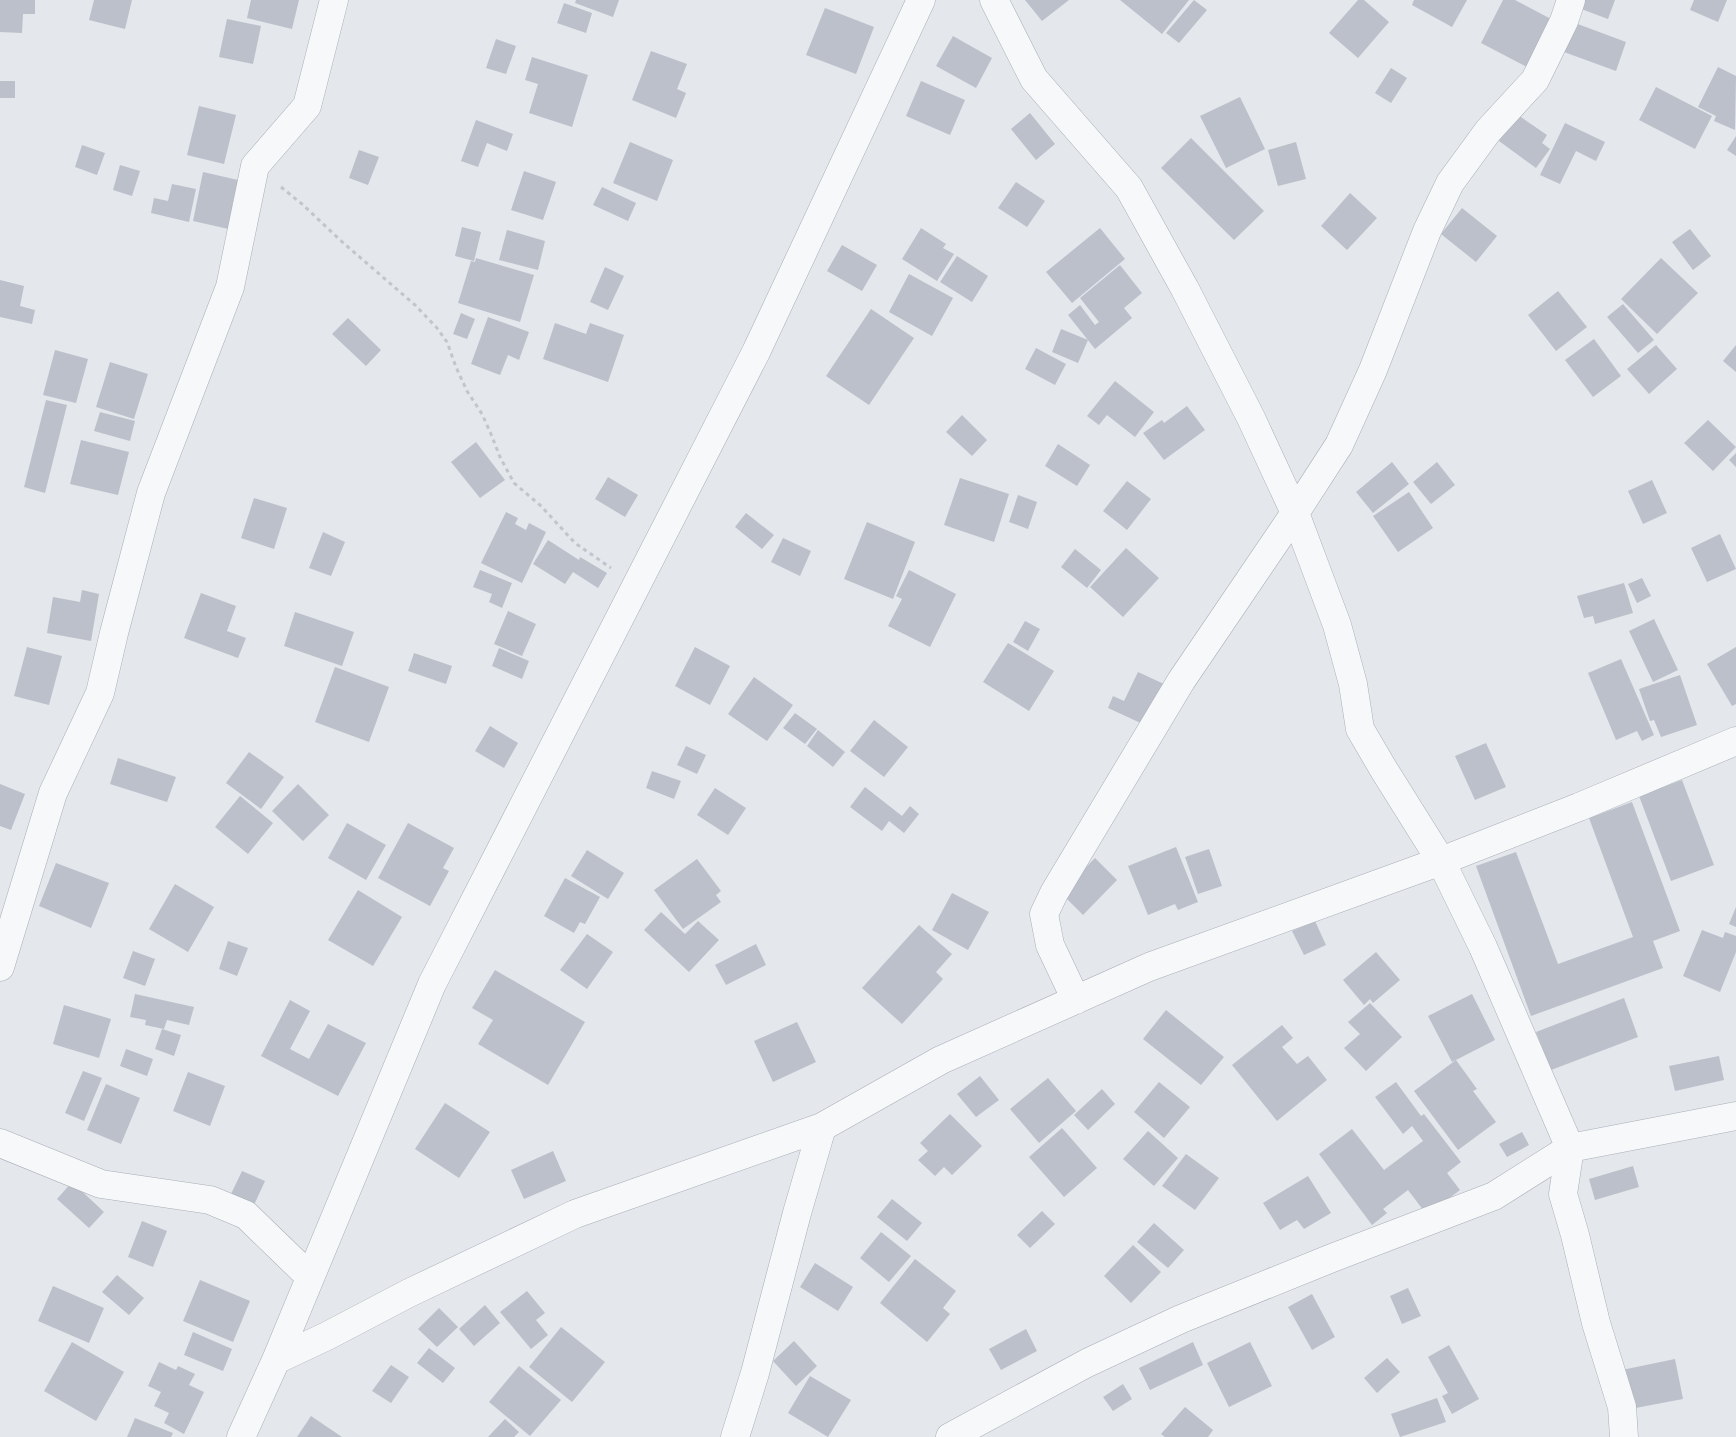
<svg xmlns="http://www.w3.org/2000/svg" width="1736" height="1437" font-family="Jost,sans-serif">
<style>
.building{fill:#bbc0ca}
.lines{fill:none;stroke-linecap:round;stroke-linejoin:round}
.minor-casing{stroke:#a9aeb7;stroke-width:29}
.path{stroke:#c2c5cb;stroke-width:3;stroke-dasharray:4 4;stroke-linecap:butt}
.minor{stroke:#f7f8fa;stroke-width:28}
</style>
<rect width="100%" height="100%" fill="#e4e7ec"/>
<path class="building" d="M0,0H35V14H23L22,33L0,32Z
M94,0H132L125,29L89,20Z
M251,0H299L292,29L247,18Z
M576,0H619L613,17L575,3Z
M1025,0H1069L1042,21Z
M1120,0H1189L1162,34Z
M1194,0L1207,10L1179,43L1166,33Z
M1358,0H1364L1389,22L1358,58L1329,33Z
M1414,0H1467L1452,27L1412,5Z
M1503,0H1515L1551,19L1527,67L1481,43Z
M1578,0H1615L1608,19L1576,7Z
M1694,0H1727L1718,22L1690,10Z
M564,3L592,13L586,33L557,23Z
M825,8L874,27L856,74L806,55Z
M227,19L261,26L253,64L219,57Z
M1575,23L1626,42L1616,71L1564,52Z
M953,36L992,58L976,88L936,66Z
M496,39L516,46L506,74L486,68Z
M651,51L687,64L677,89L686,93L676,118L632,100Z
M532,57L588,75L572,127L529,113L538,84L525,80Z
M1718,67L1736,76L1735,130L1714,121L1716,116L1698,107Z
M1391,68L1407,78L1391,103L1375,93Z
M0,81H15V98H0Z
M921,81L965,100L950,135L906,116Z
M1656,87L1712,116L1695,149L1639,120Z
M1240,97L1265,149L1226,168L1200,116Z
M199,106L236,115L224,164L187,155Z
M1030,113L1055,144L1036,160L1011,129Z
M1518,115L1547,135L1542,143L1550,149L1536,168L1499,141Z
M476,120L513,134L507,151L487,143L478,167L461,161Z
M1565,123L1605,142L1596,161L1576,151L1560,184L1540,175Z
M1736,136V156L1727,150Z
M1191,138L1264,211L1234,240L1161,168Z
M630,142L673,160L657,201L613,183Z
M1296,142L1306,179L1278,186L1268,150Z
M82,145L105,153L97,175L75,167Z
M359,150L379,157L368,185L349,178Z
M120,165L140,171L132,196L113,190Z
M524,171L556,182L543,220L511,210Z
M203,172L238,180L232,206L238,207L233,230L193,221Z
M1016,182L1045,201L1027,227L998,208Z
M172,184L196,189L189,222L151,213L154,198L168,201Z
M602,187L636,203L628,221L593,205Z
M1350,193L1377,218L1347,250L1321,226Z
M1462,208L1497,236L1476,262L1441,234Z
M462,227L481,232L474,261L455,256Z
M921,228L946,244L943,248L954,254L937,281L902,259Z
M1100,228L1125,259L1072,303L1046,272Z
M1690,229L1711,256L1693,270L1672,242Z
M507,230L545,241L538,270L499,260Z
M842,245L877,265L862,291L827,271Z
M957,256L988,276L972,302L940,282Z
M476,258L534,275L520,322L458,303L471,261L475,262Z
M1661,258L1698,293L1657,334L1621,299Z
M1120,265L1142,293L1124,308L1132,318L1095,349L1068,315L1080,305L1095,325L1099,322L1080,298Z
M605,267L624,276L608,310L590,302Z
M909,274L953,298L932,336L889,312Z
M0,280L24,286L20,306L35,310L32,324L0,317Z
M1558,291L1587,327L1556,351L1528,315Z
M1623,304L1654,340L1638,353L1607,317Z
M871,309L914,338L869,405L826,376Z
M461,313L475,319L467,339L453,334Z
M488,317L529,332L519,360L508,355L500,375L471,364Z
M348,318L381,350L366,366L332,334Z
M555,323L586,334L590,323L624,335L608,382L543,359Z
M1061,329L1088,340L1078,363L1052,352Z
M1594,339L1621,376L1593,397L1565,360Z
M1656,345L1677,369L1649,394L1627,369Z
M1736,345V372L1723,361Z
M1036,348L1066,364L1055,385L1025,369Z
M55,350L88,359L76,403L43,395Z
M110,362L148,374L134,419L96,407Z
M1115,381L1154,412L1135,437L1107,415L1099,425L1087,416Z
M46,400L67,405L45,493L24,487Z
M1187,406L1205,430L1164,460L1143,433L1162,420L1164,423Z
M100,412L135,421L130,441L94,431Z
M962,415L987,440L972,456L946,432Z
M1708,420L1736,447L1713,471L1684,443Z
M81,440L129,452L118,495L70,484Z
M476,442L505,480L480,498L451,462Z
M1058,444L1090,465L1077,486L1045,466Z
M1736,453V467L1729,460Z
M1392,462L1409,484L1373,513L1356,492Z
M1437,462L1455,485L1431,504L1413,482Z
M608,477L638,495L625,517L595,499Z
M960,478L1009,494L994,542L944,525Z
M1652,480L1667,513L1643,524L1628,491Z
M1127,481L1151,499L1127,530L1103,511Z
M1409,492L1433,528L1398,552L1373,516Z
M1018,495L1037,502L1028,529L1009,522Z
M254,498L287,508L274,549L241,538Z
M506,512L518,518L515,524L526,530L529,523L546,532L522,583L481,563Z
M746,513L774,535L762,549L735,527Z
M867,522L915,542L893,599L844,579Z
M323,532L345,542L331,576L309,568Z
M1720,534L1736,569L1707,582L1691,548Z
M783,538L811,551L800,576L771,562Z
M548,540L579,560L580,557L607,573L598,588L573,572L565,584L533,564Z
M1126,548L1159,578L1123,617L1090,587Z
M1075,549L1101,570L1087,588L1061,567Z
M480,570L512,583L502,608L489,602L492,594L473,587Z
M909,570L956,594L930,647L888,626L902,599L896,596Z
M1642,578L1651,596L1637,603L1628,584Z
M1624,583L1633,613L1595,624L1593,616L1584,618L1577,596Z
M82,590L99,594L91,641L47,633L53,597L80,602Z
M201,593L236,606L227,631L246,638L238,658L184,638Z
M508,611L536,624L522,656L494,644Z
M295,612L354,632L342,666L284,646Z
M1654,619L1678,670L1653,682L1629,631Z
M1025,621L1040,629L1028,651L1013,642Z
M1008,643L1054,671L1029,711L983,682Z
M27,647L62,656L49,705L14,696Z
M695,647L730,666L710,705L675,686Z
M1736,647V704L1732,706L1707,664Z
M499,648L529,661L522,679L492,666Z
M414,653L452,666L446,684L408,671Z
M1621,659L1654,735L1642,741L1637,731L1616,740L1588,673Z
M335,667L389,687L369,742L315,722Z
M1138,672L1164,684L1145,725L1108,708L1113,696L1124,701Z
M1680,675L1697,725L1661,737L1654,720L1650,721L1639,689Z
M754,677L793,705L767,741L728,714Z
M795,713L817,729L805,744L783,728Z
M874,720L908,747L884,777L850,751Z
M490,726L518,743L504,768L475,751Z
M818,730L845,752L833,767L807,746Z
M1486,743L1506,787L1475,800L1455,756Z
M686,746L706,755L697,774L677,765Z
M249,752L284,777L261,809L226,783Z
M118,758L176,777L167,802L110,784Z
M652,771L681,781L674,799L646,788Z
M1682,780L1714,865L1671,881L1639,796Z
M0,784L25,794L11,830L0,826Z
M298,784L329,815L303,841L272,811Z
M865,787L902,816L910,806L919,814L904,833L889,821L882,831L850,807Z
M715,788L746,808L728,835L697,815Z
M240,796L273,823L248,854L215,827Z
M1632,802L1680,931L1653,941L1663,968L1531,1016L1476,866L1516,852L1558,964L1633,937L1589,818Z
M347,823L386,845L366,880L328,858Z
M408,823L454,848L443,868L449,871L430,906L378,878Z
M1176,847L1198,902L1178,910L1175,904L1148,915L1128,866Z
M1209,849L1222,886L1198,894L1185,857Z
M587,850L624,873L608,899L571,876Z
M1095,858L1117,880L1083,915L1061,893Z
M697,859L721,891L716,895L721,902L683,929L654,890Z
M56,863L109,883L91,928L39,906Z
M565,878L600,897L585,924L580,922L574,933L544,916Z
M175,884L214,907L188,952L149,929Z
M358,890L402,917L373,966L328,940Z
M952,893L989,912L968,950L932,930Z
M1736,907V927L1729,924Z
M661,912L685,934L698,921L719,940L689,972L644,930Z
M1315,921L1326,945L1304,955L1292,931Z
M919,925L952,954L936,972L943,979L902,1024L862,988Z
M1702,930L1723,938L1725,932L1736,936V952L1720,992L1683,976Z
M587,934L613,952L587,989L560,970Z
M228,941L248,948L237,976L219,969Z
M756,944L766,965L726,985L715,965Z
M133,951L155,959L145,986L123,978Z
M1376,952L1400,980L1373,1003L1370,999L1364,1005L1343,980Z
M495,970L585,1022L548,1085L478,1044L493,1020L472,1008Z
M135,994L194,1007L189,1025L167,1020L164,1029L145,1025L146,1020L130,1017Z
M1472,994L1495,1040L1452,1062L1428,1016Z
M1624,998L1638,1037L1551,1070L1536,1032Z
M290,1000L310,1011L290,1049L309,1059L328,1024L366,1043L338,1096L261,1056Z
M1370,1003L1402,1037L1366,1071L1344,1048L1360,1034L1348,1022Z
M64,1005L111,1019L99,1058L53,1044Z
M1166,1010L1224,1057L1201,1085L1143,1039Z
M797,1022L816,1062L773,1082L754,1041Z
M1282,1025L1293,1038L1282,1047L1297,1064L1308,1056L1327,1080L1277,1121L1232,1065Z
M162,1029L181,1035L174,1056L155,1049Z
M126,1049L153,1059L147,1076L120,1066Z
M1719,1056L1724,1080L1675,1091L1669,1066Z
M1456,1060L1477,1089L1473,1091L1496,1122L1458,1150L1414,1091Z
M83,1071L102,1078L84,1121L65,1113Z
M188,1072L225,1086L210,1126L173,1111Z
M980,1076L999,1100L976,1117L957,1094Z
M1048,1078L1076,1111L1039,1143L1010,1109Z
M1159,1082L1190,1107L1164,1138L1134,1112Z
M1396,1082L1421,1116L1424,1114L1461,1162L1447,1173L1460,1190L1427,1215L1408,1190L1383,1209L1387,1213L1372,1225L1319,1154L1352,1129L1384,1170L1423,1141L1412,1126L1403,1134L1375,1097Z
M106,1084L140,1098L121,1144L87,1130Z
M1102,1089L1115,1104L1088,1130L1074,1115Z
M445,1103L490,1132L459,1178L415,1149Z
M950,1114L982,1146L952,1175L944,1167L935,1176L918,1160L928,1151L920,1143Z
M1062,1128L1097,1168L1064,1197L1029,1157Z
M1148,1131L1178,1158L1154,1186L1123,1159Z
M1522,1132L1529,1145L1507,1157L1499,1144Z
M553,1151L566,1181L524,1199L511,1170Z
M1186,1154L1219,1178L1195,1210L1162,1186Z
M1633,1166L1639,1187L1595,1200L1589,1179Z
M242,1171L265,1181L254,1205L231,1194Z
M1308,1176L1331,1213L1304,1229L1297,1220L1280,1230L1263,1203Z
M72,1182L104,1212L89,1228L57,1199Z
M892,1199L922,1223L907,1241L877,1217Z
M1042,1211L1055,1224L1030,1248L1017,1235Z
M142,1221L167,1231L153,1267L128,1257Z
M1154,1223L1184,1250L1168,1268L1137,1242Z
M881,1232L911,1256L889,1282L860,1258Z
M1133,1245L1161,1272L1131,1303L1104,1276Z
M915,1259L956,1291L943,1308L950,1314L927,1342L880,1303Z
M815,1263L853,1287L838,1311L800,1287Z
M117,1275L144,1298L129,1315L102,1292Z
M200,1280L250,1301L233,1342L183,1321Z
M53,1286L104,1308L89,1343L38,1321Z
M1408,1288L1421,1316L1402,1324L1390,1296Z
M527,1291L545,1313L536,1320L548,1335L531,1349L500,1312Z
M1312,1294L1335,1337L1312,1350L1288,1307Z
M485,1305L500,1323L474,1346L459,1329Z
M439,1308L458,1327L437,1347L418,1329Z
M561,1327L605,1362L572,1402L529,1367Z
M1026,1329L1037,1351L1001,1370L989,1349Z
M193,1332L232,1349L223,1371L184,1355Z
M794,1341L817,1366L796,1386L773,1361Z
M72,1342L124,1372L96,1421L44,1391Z
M1193,1342L1203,1365L1150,1390L1139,1368Z
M1250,1342L1272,1386L1229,1407L1207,1363Z
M1449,1345L1479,1399L1452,1414L1442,1396L1448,1393L1428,1357Z
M429,1348L455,1368L443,1383L417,1363Z
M1387,1358L1400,1372L1377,1393L1364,1378Z
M1675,1359L1683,1399L1625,1410L1617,1371Z
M159,1362L176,1370L178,1366L195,1374L189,1385L204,1392L184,1434L164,1423L169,1413L154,1406L161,1392L148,1386Z
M391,1365L409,1377L391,1403L372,1391Z
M519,1366L561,1400L530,1436L489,1402Z
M810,1376L851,1400L828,1437L788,1413Z
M1123,1384L1132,1399L1113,1411L1103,1397Z
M1437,1398L1446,1422L1400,1437L1391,1414Z
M1185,1407L1213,1430L1208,1437H1165L1161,1434Z
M311,1416L342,1437H297Z
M135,1418L173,1433L171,1437H127Z
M505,1419L519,1432L514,1437H488Z"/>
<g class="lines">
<g class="minor-casing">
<path id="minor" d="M994,0L1034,79L1129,188L1185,289L1251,418L1295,513L1337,625L1353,684L1360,729L1384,770L1441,861L1483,947L1570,1148L1563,1194L1575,1235L1596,1323L1622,1407L1624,1437
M0,967L53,793L100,693L114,633L151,493L230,287L255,166L307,106L334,0
M1076,1000L1050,945L1044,914L1054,893L1181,681L1295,513L1339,445L1373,370L1427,231L1450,183L1488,131L1535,80L1564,21L1571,0
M0,1143L101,1184L210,1200L246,1215L310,1277
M276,1360L327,1336L409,1293L575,1214L822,1127L941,1060L1149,967L1441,861L1579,807L1736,741
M241,1437L276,1360L432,984L756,352L921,0
M735,1437L755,1373L797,1213L822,1127
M950,1437L1087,1363L1181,1319L1332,1258L1494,1196L1570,1148L1736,1116"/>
</g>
<path class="path" d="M281,187L302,204L340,240L415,305L437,328L447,342L456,367L467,391L482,414L491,434L500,457L514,483L541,506L575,543L611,568"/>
<use href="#minor" class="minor"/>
</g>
</svg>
